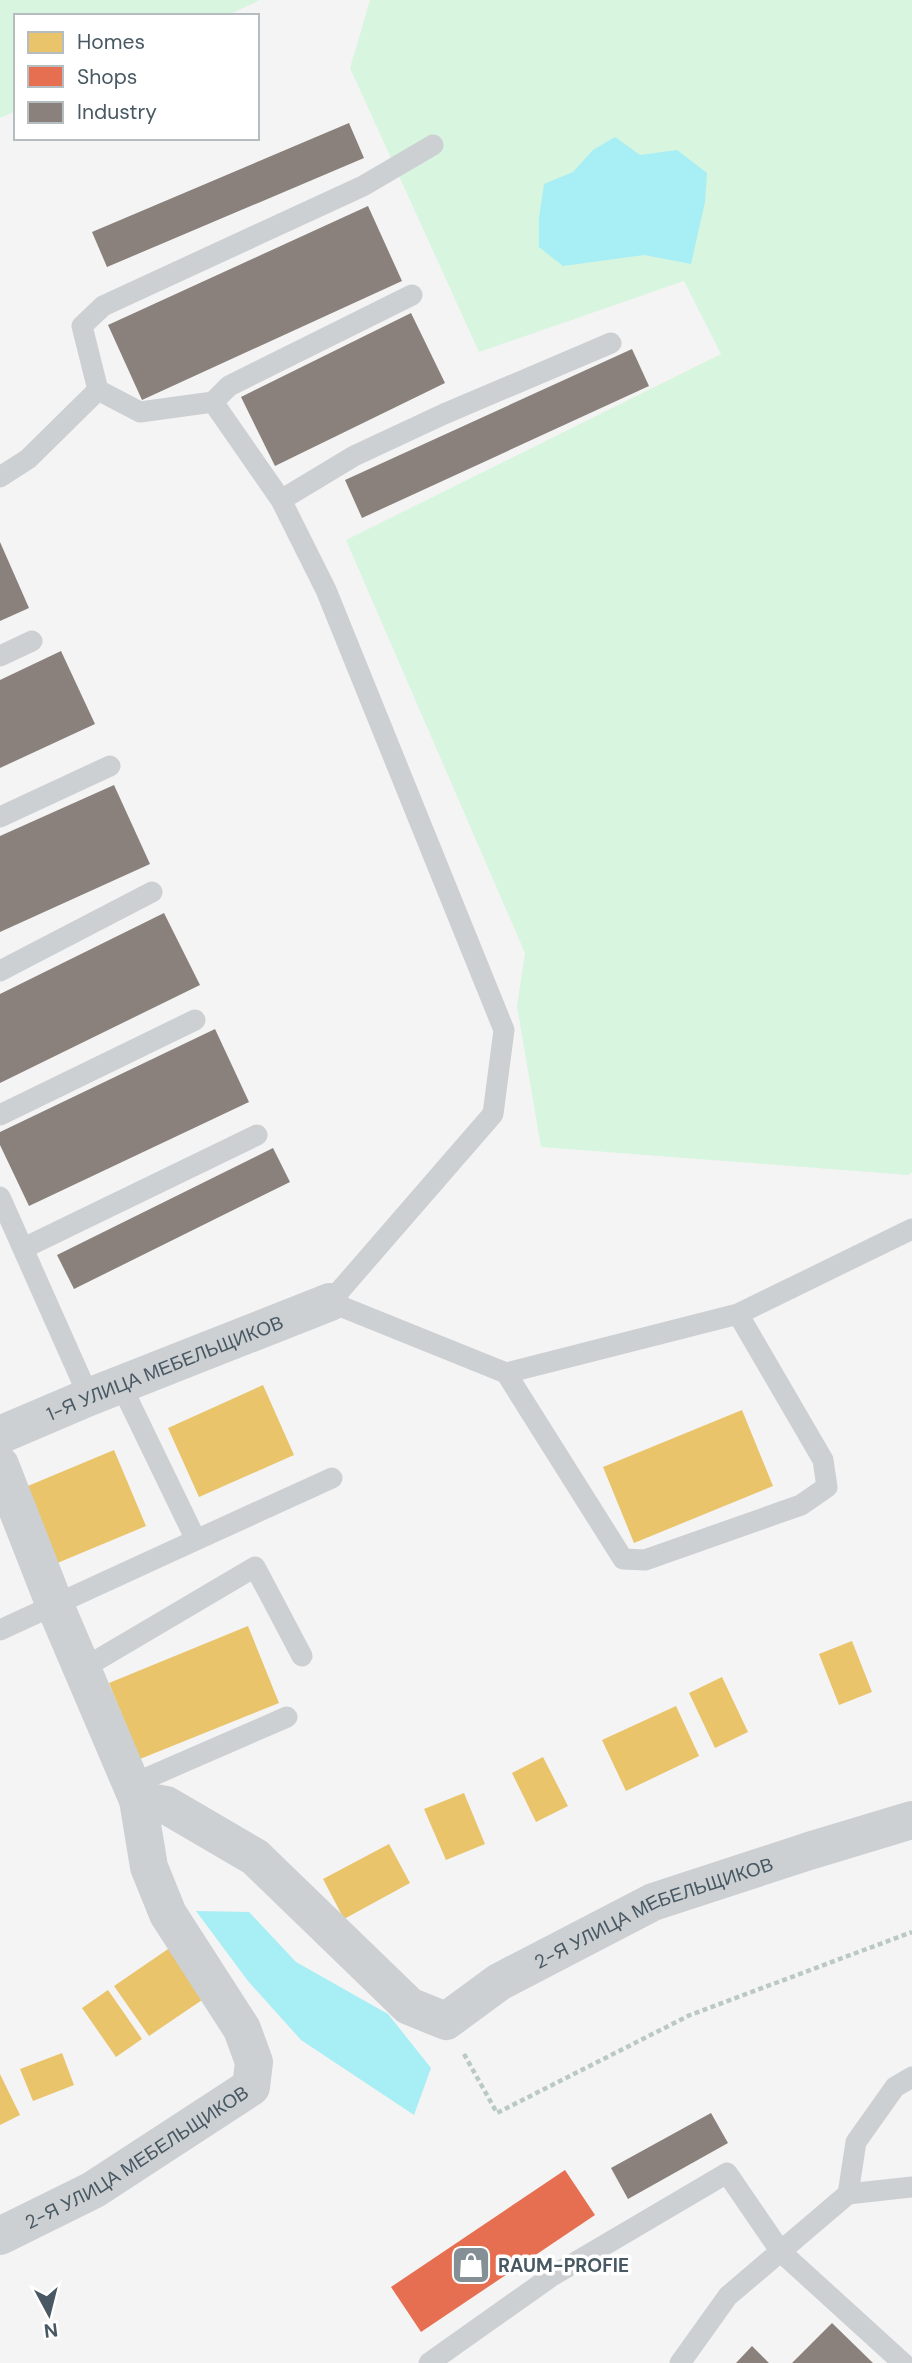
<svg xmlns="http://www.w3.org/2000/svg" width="912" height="2363" font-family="'DM Sans',sans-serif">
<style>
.green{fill:#d7f5df}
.water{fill:#a8eef5}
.homes{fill:#e9c46a}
.shops{fill:#e76f51}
.industry{fill:#8a817c}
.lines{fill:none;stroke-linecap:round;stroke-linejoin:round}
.path{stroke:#bac9c3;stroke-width:4.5;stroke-dasharray:5 3.5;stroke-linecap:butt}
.lane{stroke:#cdd0d3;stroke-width:21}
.street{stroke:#cdd0d3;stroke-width:38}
.labels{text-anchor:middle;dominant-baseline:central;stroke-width:7;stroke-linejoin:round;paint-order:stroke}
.street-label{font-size:19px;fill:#485963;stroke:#fff}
.poi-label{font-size:19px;font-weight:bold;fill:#485963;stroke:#fff;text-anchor:start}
</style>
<rect width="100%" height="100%" fill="#f4f4f4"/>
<path class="green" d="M0,0H260L226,16H16V111L0,118Z
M370,0H912V1172L908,1175L541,1147L517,1006L525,953L346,540L721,354L684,281L479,352L350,68Z"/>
<path class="water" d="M615,137L640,155L677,150L707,173L705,202L691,264L644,255L563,266L539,247V218L544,184L573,172L593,150Z
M196,1911L249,1912L296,1962L388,2014L431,2068L414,2115L301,2040L248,1981Z"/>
<path class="homes" d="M263,1385L294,1455L199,1497L168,1428Z
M742,1410L773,1486L634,1543L603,1467Z
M114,1450L146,1526L55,1564L23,1488Z
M248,1626L279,1703L140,1759L109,1683Z
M852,1641L872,1692L839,1705L819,1654Z
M722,1677L748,1732L715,1748L689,1693Z
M676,1706L699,1756L626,1791L602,1740Z
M543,1757L568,1806L536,1822L512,1773Z
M464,1793L485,1844L446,1860L424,1809Z
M389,1844L410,1883L344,1919L323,1879Z
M171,1947L205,1998L149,2036L114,1986Z
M108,1990L142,2039L116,2057L82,2008Z
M62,2053L74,2085L33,2101L20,2069Z
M0,2074L20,2115L0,2125Z"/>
<path class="shops" d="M565,2170L595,2215L421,2332L391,2287Z"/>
<path class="industry" d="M349,123L364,158L107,267L92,232Z
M368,206L402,281L142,400L108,325Z
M411,313L445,383L275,466L241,397Z
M632,349L649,386L362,518L345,480Z
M0,542L29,608L0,621Z
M61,651L95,724L0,768V680Z
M114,785L150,864L0,932V836Z
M164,913L200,985L0,1083V994Z
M215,1029L249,1102L29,1206L0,1145V1132Z
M273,1148L290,1182L74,1289L57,1255Z
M711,2113L728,2143L628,2199L611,2168Z
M832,2323L873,2363H792Z
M752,2346L769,2363H736Z"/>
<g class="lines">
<path class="path" d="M464,2054L497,2113L690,2015L912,1932"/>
<path class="lane" d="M98,390L140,412L213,402L281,500L326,590L504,1030L493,1114L330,1302L506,1373L623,1559L645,1560L801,1505L827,1487L823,1460L738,1314
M213,402L229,386L412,295
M0,477L28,459L98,390L82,326L103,306L363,186L433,145
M281,500L354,456L444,414L611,343
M0,656L32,641
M0,817L110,766
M0,971L152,892
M0,1115L195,1020
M0,1197L89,1397
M24,1248L257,1135
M506,1373L738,1314L912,1229
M196,1540L332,1478
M0,1630L196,1540L121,1385
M82,1669L255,1567L302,1656
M131,1785L287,1717
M912,2077L895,2087L856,2142L848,2194L912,2187
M429,2363L552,2276L727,2173L781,2252L903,2363
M680,2363L728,2296L848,2194"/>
<g class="street">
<path id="s1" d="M0,1435L89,1397L330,1302"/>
<path id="s2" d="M0,1465L54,1603L138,1800L166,1805L255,1857L409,2006L446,2021L499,1982L653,1902L809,1851L912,1820"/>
<path id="s3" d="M0,2236L93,2190L251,2087L254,2062L242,2029L168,1914L149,1867L138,1800"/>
</g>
</g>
<defs>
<g id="shop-square" transform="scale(2.0125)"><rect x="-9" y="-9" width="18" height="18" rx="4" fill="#848f96" stroke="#fff"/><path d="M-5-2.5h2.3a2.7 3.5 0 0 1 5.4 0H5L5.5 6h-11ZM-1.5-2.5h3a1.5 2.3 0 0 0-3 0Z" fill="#fff"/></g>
</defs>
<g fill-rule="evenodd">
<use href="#shop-square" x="471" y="2265"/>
</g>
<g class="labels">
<g class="street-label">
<text stroke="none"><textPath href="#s1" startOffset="178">1-Я УЛИЦА МЕБЕЛЬЩИКОВ</textPath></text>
<text stroke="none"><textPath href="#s2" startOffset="984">2-Я УЛИЦА МЕБЕЛЬЩИКОВ</textPath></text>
<text stroke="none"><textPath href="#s3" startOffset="158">2-Я УЛИЦА МЕБЕЛЬЩИКОВ</textPath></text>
</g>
<g class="poi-label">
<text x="498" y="2265">RAUM-PROFIE</text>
</g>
</g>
<rect x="14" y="14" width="245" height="126" fill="#ffffff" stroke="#b6bdc1" stroke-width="2"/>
<rect x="28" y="32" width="35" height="21" fill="#e9c46a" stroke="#b6bdc1" stroke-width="2"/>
<text x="77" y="49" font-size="21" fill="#485963">Homes</text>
<rect x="28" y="66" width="35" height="21" fill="#e76f51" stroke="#b6bdc1" stroke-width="2"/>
<text x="77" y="84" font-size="21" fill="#485963">Shops</text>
<rect x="28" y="102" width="35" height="21" fill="#8a817c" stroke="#b6bdc1" stroke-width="2"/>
<text x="77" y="119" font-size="21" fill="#485963">Industry</text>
<g transform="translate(49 2314) rotate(173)" stroke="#ffffff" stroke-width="5" paint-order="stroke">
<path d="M0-5L12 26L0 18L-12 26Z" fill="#485963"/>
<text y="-10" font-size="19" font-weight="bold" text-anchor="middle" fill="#485963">N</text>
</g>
</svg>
